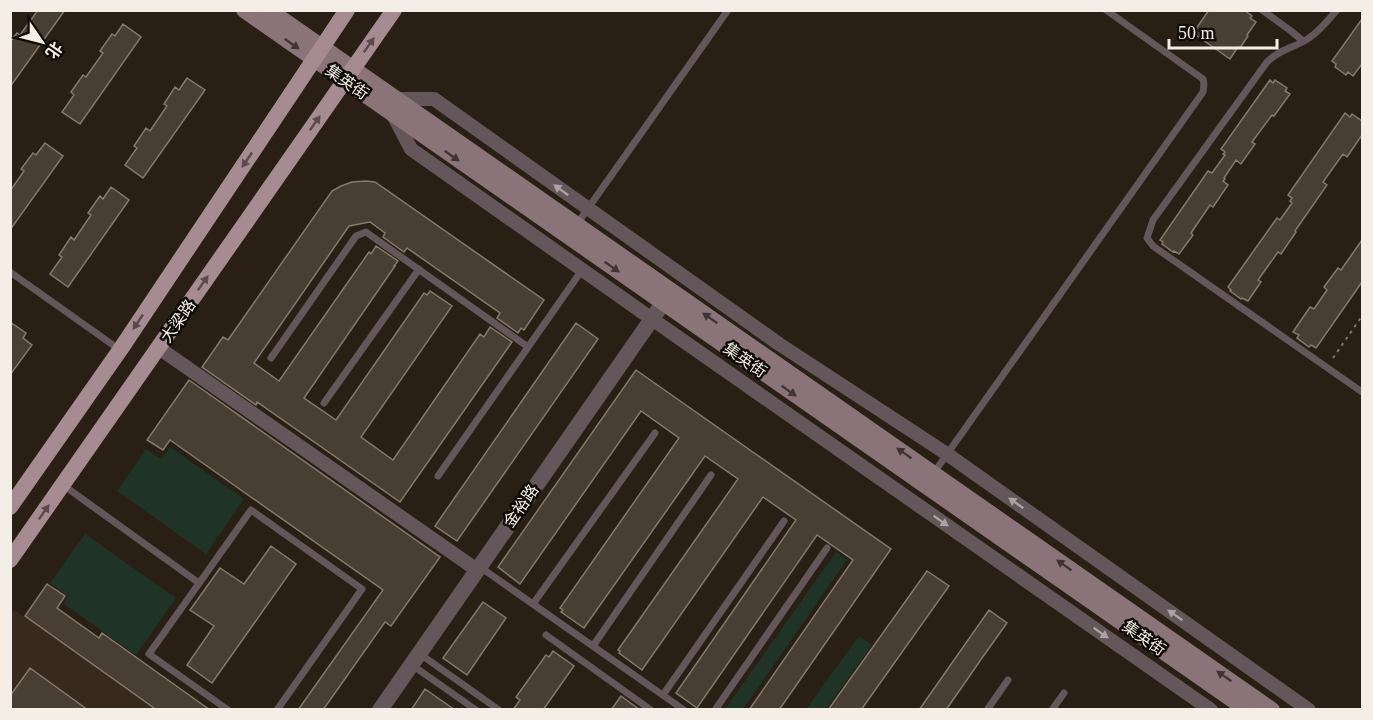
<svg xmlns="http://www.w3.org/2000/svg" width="1373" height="720" font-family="'Times New Roman','Noto Sans SC',serif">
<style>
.commercial{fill:#372a1d}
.green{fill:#1f3327}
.building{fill:#493e33;stroke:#86796d;stroke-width:1.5}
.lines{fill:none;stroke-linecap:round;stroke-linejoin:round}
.path{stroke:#7d756c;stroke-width:2;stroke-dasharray:3 4.5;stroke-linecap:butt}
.service{stroke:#64565a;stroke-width:7}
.minor{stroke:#64565a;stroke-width:14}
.tertiary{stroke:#64565a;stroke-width:16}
.secondary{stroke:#8a747a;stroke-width:16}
.primary{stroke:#a78b93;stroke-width:16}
.oneway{fill:#403434}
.oneway2{fill:#5a4a4c}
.oneway3{fill:#aca2a0}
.labels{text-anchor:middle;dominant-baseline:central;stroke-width:5;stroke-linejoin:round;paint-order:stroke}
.street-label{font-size:16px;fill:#f5eee7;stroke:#0e0a06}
</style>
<rect width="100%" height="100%" fill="#291f15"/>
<path class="commercial" d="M14,610L156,709L11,710L10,615Z"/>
<path class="green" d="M170,447L244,499L206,554L117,491L146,449L161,459Z
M85,534L176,598L136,655L64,604L68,596L50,583Z
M836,552L847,560L743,709H725Z
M859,636L872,645L826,709H806Z"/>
<path class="building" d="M38,10H65L10,87V42L17,33L20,35Z
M1209,10H1244L1252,16L1250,18L1256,22L1247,35L1248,36L1240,48L1238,47L1230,59L1193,33Z
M1362,19V64L1353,76L1348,72L1346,75L1335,67L1336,64L1332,61Z
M123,24L141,37L80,124L62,112L74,95L71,92L83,75L86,77L103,53L100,51L112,34L115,36Z
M187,78L205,90L143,178L125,165L137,148L134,146L146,128L150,131L167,106L164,104L175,87L179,90Z
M1270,80L1273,83L1275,80L1287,88L1285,91L1290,94L1274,116L1272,115L1252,142L1255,144L1241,164L1236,160L1224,178L1225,179L1223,181L1228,185L1213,207L1210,205L1191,233L1193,235L1179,254L1174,251L1173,252L1162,244L1163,242L1160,240L1208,171L1212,173L1225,155L1223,154L1225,152L1221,149Z
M1345,113L1350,117L1352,114L1362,121V135L1347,157L1343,154L1323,182L1327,185L1295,231L1296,232L1281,254L1278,252L1258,280L1261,282L1248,301L1242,298L1241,299L1230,291L1231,290L1228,287L1277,218L1280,220L1292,203L1290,201L1292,198L1288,195Z
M45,143L63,156L10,230V191L24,171L21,169L33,153L36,155Z
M366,181L375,182L544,300L524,330L521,328L518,333L497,318L500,313L407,248L404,252L383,237L385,233L370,222L349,226L254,363L279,381L369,252L371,254L376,246L398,261L394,266H395L304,398L336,420L424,293L427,295L430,291L452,306L361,437L393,460L480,334L484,337L490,327L512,342L400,502L257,402L256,405L202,367L223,337L228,340L332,191L341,186L352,182Z
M111,187L129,200L68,287L50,274L62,257L59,255L71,237L74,240L91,215L88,213L100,196L103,199Z
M1362,240V282L1316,348L1311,345L1309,347L1297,338L1299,335L1293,332L1310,307L1314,309L1327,290L1324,287L1338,268L1341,270Z
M10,322L26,333L23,338L32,345L10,375Z
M576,323L598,339L457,541L435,526Z
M636,370L891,549L779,710H749L853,560L817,535L697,708L676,693L796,520L763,497L642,670L619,653L620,651L618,650L738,479L705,456L584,628L561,612L563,610L560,608L679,438L641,411L520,584L498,567Z
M189,380L440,557L391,626L385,622L323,710H298L383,590L170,440L163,450L147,440Z
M271,546L296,564L212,683L187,665L214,626L190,610L220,568L244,584Z
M927,571L949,586L861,710H828Z
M47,584L65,596L57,608L99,638L102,633L210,710H157L25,616Z
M483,602L506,618L467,675L443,658Z
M989,610L1007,623L982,658L946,710H919Z
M553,651L574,666L543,710H513L520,700L516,697L546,655L549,657Z
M30,668L88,710H10V696Z
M425,689L455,710H411Z
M621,696L640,710H611Z"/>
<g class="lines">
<path class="path" d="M1333,358L1362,316"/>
<path class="service" d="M1262,10L1291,31L1303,41
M1337,10C1328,20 1320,31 1309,38C1295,48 1281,48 1267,62L1153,220L1147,238L1153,246L1362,392
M577,224L728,10
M10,272L120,350
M271,358L356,236L366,232L528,347
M324,403L419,269
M933,474L1203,92L1204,84L1203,79L1106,10
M438,476L582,270
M63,485L199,583
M480,567L684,710
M533,604L655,433
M546,635L651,710
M593,646L711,475
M420,654L499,710
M412,665L476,710
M663,695L784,521
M228,710L149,654L251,510L362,589L277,710
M715,710L827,548
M987,710L1008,680
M1052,710L1064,693"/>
<path class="minor" d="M396,99H434L779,344L947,454L1309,710
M392,113L411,149L652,319L1211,710
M159,348L477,570"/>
<path class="tertiary" d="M380,710L663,303"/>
<path class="secondary" d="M244,10L1247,710
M269,10L1272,710"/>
<path class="primary" d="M10,507L120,350L347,10
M10,560L394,10"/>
</g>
<defs><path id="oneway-solid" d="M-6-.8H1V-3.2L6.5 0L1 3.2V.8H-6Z" transform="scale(1.5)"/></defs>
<g class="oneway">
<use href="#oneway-solid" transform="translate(292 44) rotate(35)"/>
<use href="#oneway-solid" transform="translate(452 156) rotate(35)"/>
<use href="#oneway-solid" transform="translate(612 267) rotate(35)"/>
<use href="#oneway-solid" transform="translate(710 318) rotate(-145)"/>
<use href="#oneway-solid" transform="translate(789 391) rotate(35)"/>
<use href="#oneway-solid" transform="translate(904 453) rotate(-145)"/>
<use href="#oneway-solid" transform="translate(1064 565) rotate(-145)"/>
<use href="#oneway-solid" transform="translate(1224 676) rotate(-145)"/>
</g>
<g class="oneway2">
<use href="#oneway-solid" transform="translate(369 45) rotate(-55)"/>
<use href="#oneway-solid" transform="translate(315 123) rotate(-55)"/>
<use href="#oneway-solid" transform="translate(247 160) rotate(124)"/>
<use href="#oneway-solid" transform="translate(203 283) rotate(-55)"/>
<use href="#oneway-solid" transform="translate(138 322) rotate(124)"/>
<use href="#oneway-solid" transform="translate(44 512) rotate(-55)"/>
</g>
<g class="oneway3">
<use href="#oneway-solid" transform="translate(561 190) rotate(-144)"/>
<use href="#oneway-solid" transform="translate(1016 503) rotate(-145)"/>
<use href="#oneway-solid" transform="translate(941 521) rotate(35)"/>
<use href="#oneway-solid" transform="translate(1175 615) rotate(-145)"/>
<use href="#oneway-solid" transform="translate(1101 633) rotate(35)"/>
</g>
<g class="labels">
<g class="street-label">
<text transform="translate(347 82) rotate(35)">集英街</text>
<text transform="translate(178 321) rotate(-55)">大梁路</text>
<text transform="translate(745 360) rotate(35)">集英街</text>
<text transform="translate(521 506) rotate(-55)">金裕路</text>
<text transform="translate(1144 638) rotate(35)">集英街</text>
</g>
</g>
<rect width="1373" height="720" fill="none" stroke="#f5eee7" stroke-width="24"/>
<g transform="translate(42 42) rotate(125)" stroke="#0e0a06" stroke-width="4.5" paint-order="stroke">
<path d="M0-4.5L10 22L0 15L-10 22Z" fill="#f5eee7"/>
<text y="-9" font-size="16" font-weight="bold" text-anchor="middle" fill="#f5eee7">北</text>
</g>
<path d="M1169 39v9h108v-9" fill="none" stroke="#f5eee7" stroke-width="3"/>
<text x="1178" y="39" font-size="18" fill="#f5eee7" stroke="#0e0a06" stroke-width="4.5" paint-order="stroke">50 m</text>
</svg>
